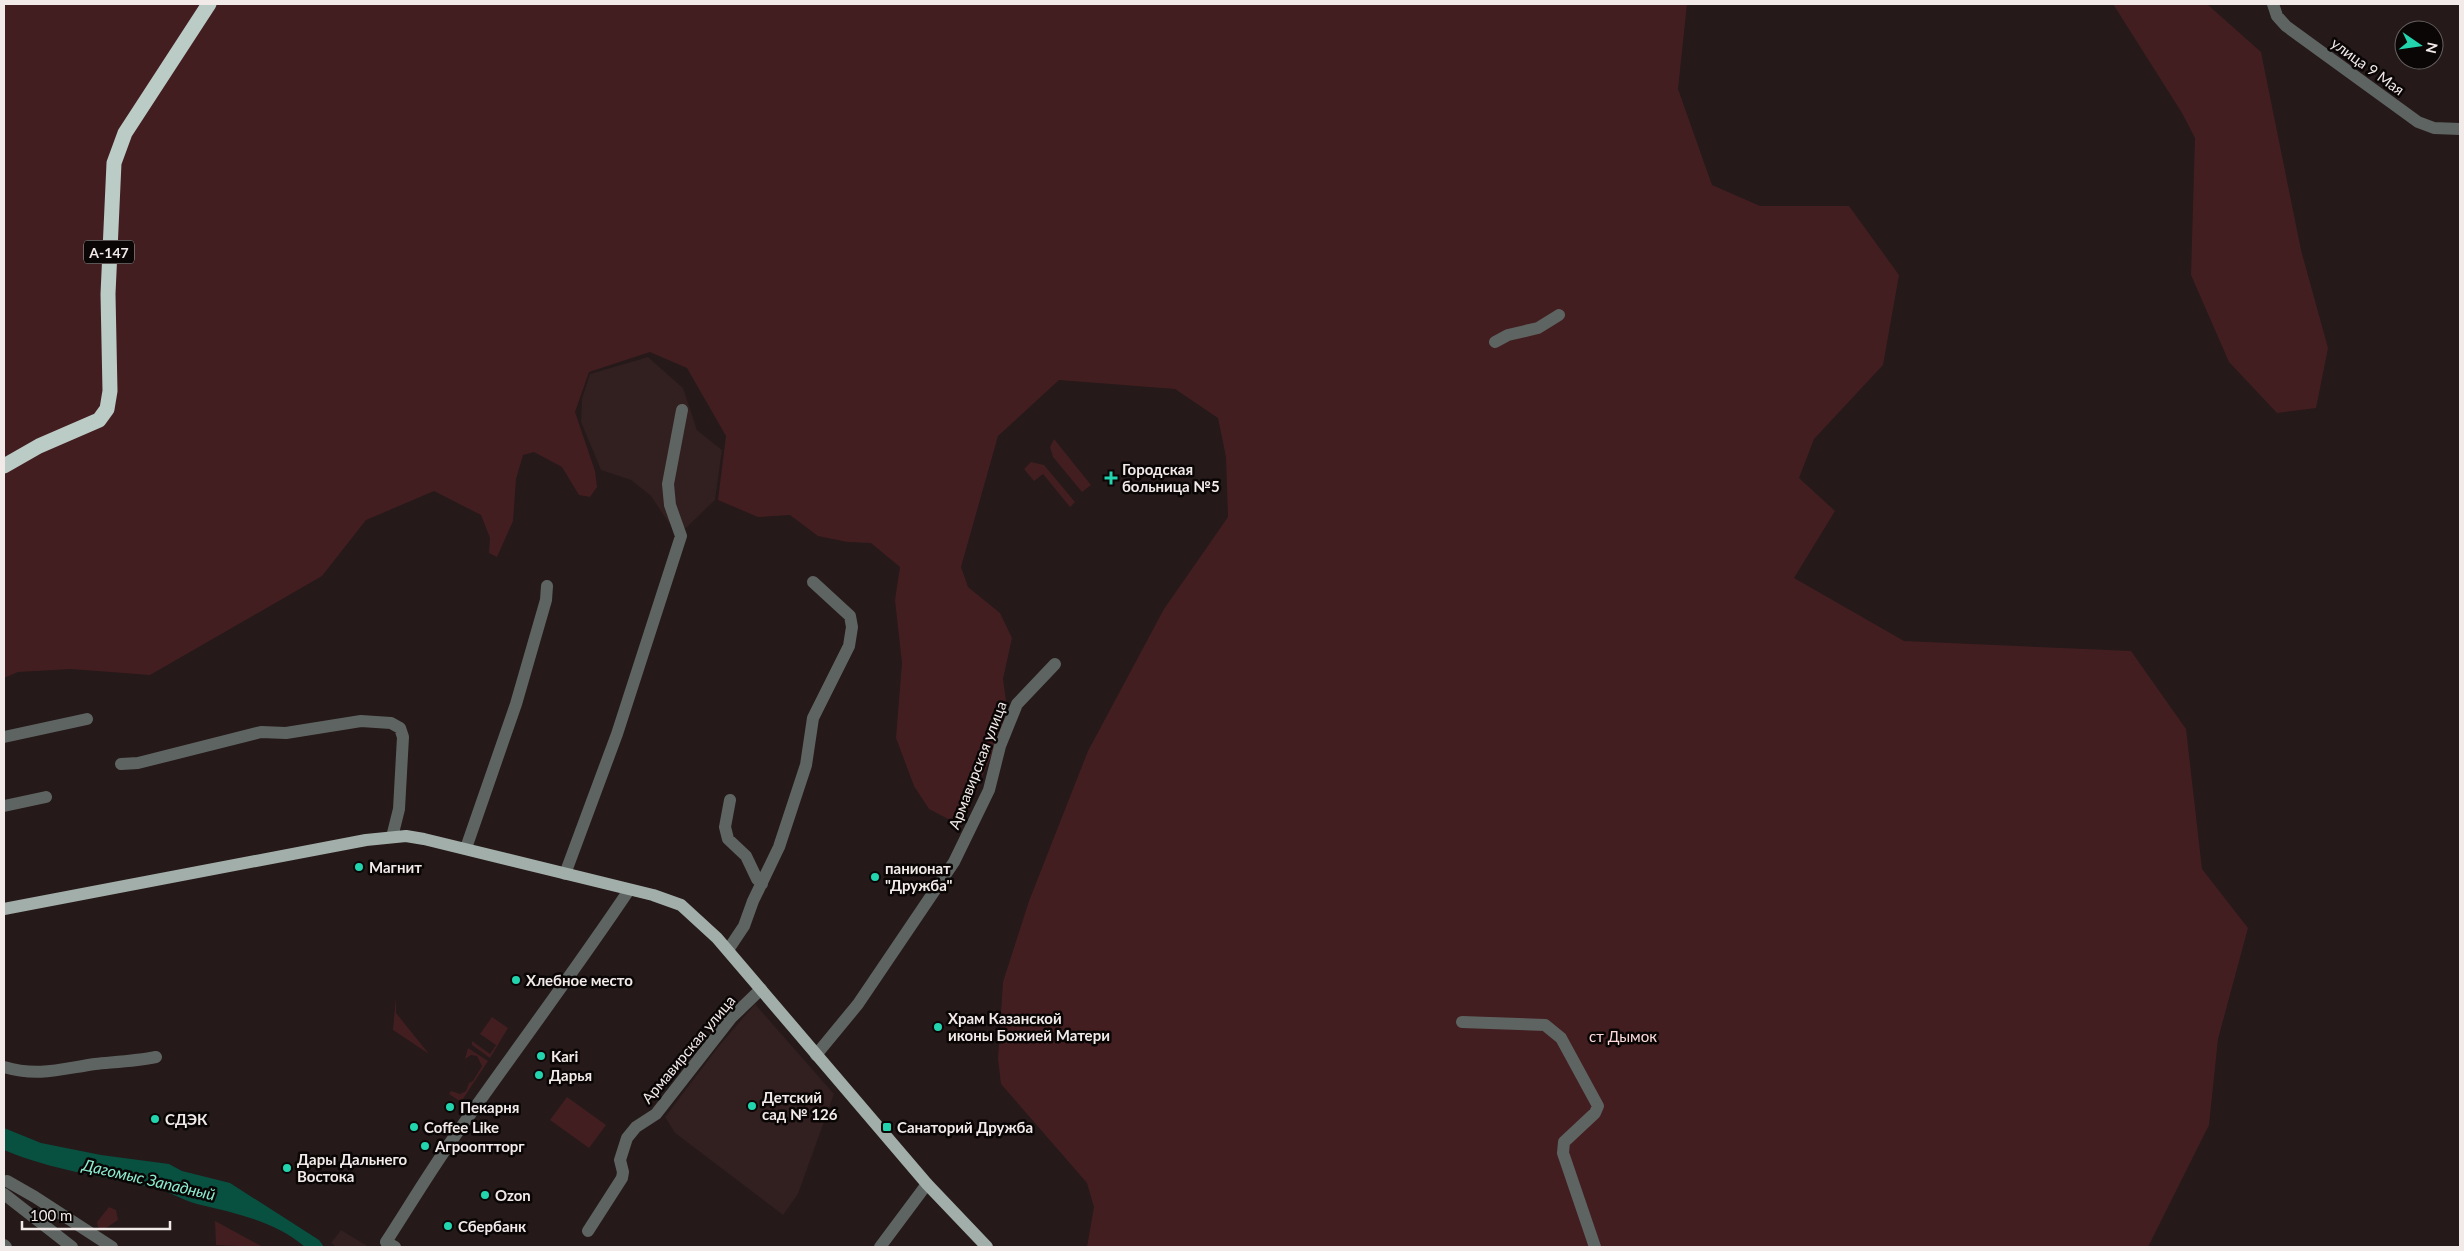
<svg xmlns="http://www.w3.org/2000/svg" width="2464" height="1251" font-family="Lato,sans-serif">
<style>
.built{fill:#321f20}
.green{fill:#431e20}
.water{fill:#085040}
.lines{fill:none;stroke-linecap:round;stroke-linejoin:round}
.minor{stroke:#5e6462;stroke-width:12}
.major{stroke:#a1aea9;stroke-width:12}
.highway{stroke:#bbcbc6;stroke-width:15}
.poi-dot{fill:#23d5af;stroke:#0a0606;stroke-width:2}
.labels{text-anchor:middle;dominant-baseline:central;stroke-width:5;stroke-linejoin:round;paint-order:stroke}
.shield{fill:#0a0606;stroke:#aca6a5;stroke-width:1}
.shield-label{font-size:14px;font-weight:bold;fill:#f2eae9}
.street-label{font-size:15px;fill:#f2eae9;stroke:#0a0606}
.poi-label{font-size:15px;font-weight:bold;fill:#f2eae9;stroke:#0a0606;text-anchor:start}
.park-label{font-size:15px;fill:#fdd9d9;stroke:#0a0606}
.water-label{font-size:16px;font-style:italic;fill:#8cecd0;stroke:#0a0606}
</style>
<rect width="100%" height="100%" fill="#251919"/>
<path class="built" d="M648,357L683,388L697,430L722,450L715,500L686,528L669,523L651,496L631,480L601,470L581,422L582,399L590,374Z
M755,1004L834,1094L798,1194L783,1215L675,1133L665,1117L718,1047Z
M341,1230L369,1247H336L331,1243Z"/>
<path class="green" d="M4,4H1687L1678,89L1712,185L1760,206H1849L1899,275L1883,365L1814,439L1799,478L1835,511L1794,578L1904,641L2131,651L2186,729L2202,869L2248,928L2218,1039L2209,1125L2148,1247H1087L1094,1207L1087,1183L1001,1084L998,1059L1003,982L1029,901L1088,751L1164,609L1228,517L1226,457L1218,418L1175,389L1059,380L998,436L961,567L968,587L1000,613L1012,638L1003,679L1008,716L967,813L952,821L929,809L914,786L896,738L902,663L895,600L900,567L871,543L848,542L818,536L790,515L758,517L718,500L726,436L687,368L650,352L589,372L575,412L595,471L597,487L590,497L579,495L562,467L534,452L523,455L516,479L513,521L497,557L489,553L490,538L481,515L434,491L366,520L322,576L150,675L71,669L18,672L4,678Z
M2113,4H2207L2261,52L2301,250L2328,348L2316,408L2277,413L2229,362L2191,275L2195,138L2182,113Z
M1054,439L1091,485L1082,492L1053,457L1050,447Z
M1031,462L1044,465L1075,502L1070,507L1043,474L1034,481L1024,469Z
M396,997V1013L429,1054L393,1030Z
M492,1017L508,1028L490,1058L472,1045V1041L490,1054L496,1045L480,1034Z
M468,1048L488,1061L461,1102L449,1094L451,1091L460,1094L466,1091L469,1083L473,1081L482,1066L477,1056L471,1055L465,1059Z
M567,1097L606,1125L589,1148L550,1120Z
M109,1207L116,1210L118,1220L103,1230L98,1227L97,1222Z
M215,1221L263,1247L216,1245Z"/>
<path class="water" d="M4,1128L41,1143L101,1155L169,1164L182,1171L230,1183L319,1240L324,1247H305C276,1221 234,1213 197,1204C182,1200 169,1191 154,1188C102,1176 54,1171 4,1150Z"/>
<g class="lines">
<path class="minor" d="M2273,4L2277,16L2286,26L2418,122L2434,128L2460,129
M1495,342L1508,335L1538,328L1559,315
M4,737L87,719
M121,764L138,763L261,732L286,733L361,721L391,723L400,728L403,737L399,809L392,837
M730,800L725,827L728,839L746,856L757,879L762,884
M4,806L46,797
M466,848L516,704L546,600L547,586
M565,874L617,734L681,536L670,505L668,484L682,410
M728,950L744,926L753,901L779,847L806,765L813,718L849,646L852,627L850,616L813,582
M1462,1022L1545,1025L1561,1038L1598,1106L1595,1113L1564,1142L1563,1153L1595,1247
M816,1055L858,1004L954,862L989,790L1000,746L1017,704L1055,664
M4,1067C38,1077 61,1069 95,1064C115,1062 136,1061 156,1057
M7,1181L35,1197L112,1247
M4,1194L72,1247
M588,1231L622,1178L623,1172L620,1160L627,1138L636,1127L656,1114L731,1018L761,989
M4,1245L6,1247
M395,1247L386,1242C410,1205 432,1168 457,1133C514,1052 574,972 629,890
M880,1247L927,1184"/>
<path class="major" d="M4,909L366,840L406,836L424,839L653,895L681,905L717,938L927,1184L987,1247"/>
<path class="highway" d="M4,466L39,446L99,420L107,409L110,391L108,294L114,163L125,133L209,4"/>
</g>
<g class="poi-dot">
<path d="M1108.5 470.5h5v5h5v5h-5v5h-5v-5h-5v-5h5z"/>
<circle cx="359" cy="867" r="5"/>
<circle cx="875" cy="877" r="5"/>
<circle cx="516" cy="980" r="5"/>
<circle cx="938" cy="1027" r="5"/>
<circle cx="541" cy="1056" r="5"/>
<circle cx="539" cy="1075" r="5"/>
<circle cx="752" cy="1106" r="5"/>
<circle cx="450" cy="1107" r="5"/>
<circle cx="155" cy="1119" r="5"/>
<circle cx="414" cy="1127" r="5"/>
<rect x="882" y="1122" width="10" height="10" rx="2.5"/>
<circle cx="425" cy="1146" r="5"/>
<circle cx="287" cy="1168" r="5"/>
<circle cx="485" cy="1195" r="5"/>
<circle cx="448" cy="1226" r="5"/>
</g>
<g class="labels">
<rect class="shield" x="84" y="240.5" width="50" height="23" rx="4"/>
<g class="shield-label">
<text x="109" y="252">А-147</text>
</g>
<g class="street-label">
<text transform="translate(2368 66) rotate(36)">улица 9 Мая</text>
<text transform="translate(977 765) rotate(-69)">Армавирская улица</text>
<text transform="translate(688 1049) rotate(-50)">Армавирская улица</text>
</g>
<g class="poi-label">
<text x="1122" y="469">Городская<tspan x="1122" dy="17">больница №5</tspan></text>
<text x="369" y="867">Магнит</text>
<text x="885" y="868">панионат<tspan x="885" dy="17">"Дружба"</tspan></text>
<text x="526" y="980">Хлебное место</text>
<text x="948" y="1018">Храм Казанской<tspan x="948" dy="17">иконы Божией Матери</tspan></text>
<text x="551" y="1056">Kari</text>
<text x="549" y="1075">Дарья</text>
<text x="762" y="1097">Детский<tspan x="762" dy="17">сад № 126</tspan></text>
<text x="460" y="1107">Пекарня</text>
<text x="165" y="1119">СДЭК</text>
<text x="424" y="1127">Coffee Like</text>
<text x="897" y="1127">Санаторий Дружба</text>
<text x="435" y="1146">Агрооптторг</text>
<text x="297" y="1159">Дары Дальнего<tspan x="297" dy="17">Востока</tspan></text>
<text x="495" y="1195">Ozon</text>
<text x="458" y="1226">Сбербанк</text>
</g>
<g class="park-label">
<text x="1623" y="1036">ст Дымок</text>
</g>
<g class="water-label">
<text transform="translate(149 1179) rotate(13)">Дагомыс Западный</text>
</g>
</g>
<rect width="2464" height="1251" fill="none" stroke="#f2eae9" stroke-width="10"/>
<g transform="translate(2419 45) rotate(103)"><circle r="24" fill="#0a0606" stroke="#676161"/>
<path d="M0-4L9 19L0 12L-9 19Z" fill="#23d5af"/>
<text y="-8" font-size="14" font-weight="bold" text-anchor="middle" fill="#f2eae9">N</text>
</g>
<path d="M22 1221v8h148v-8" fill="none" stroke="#f2eae9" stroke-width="2.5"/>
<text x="30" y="1221" font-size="15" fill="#f2eae9" stroke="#0a0606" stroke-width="4" paint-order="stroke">100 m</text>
</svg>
